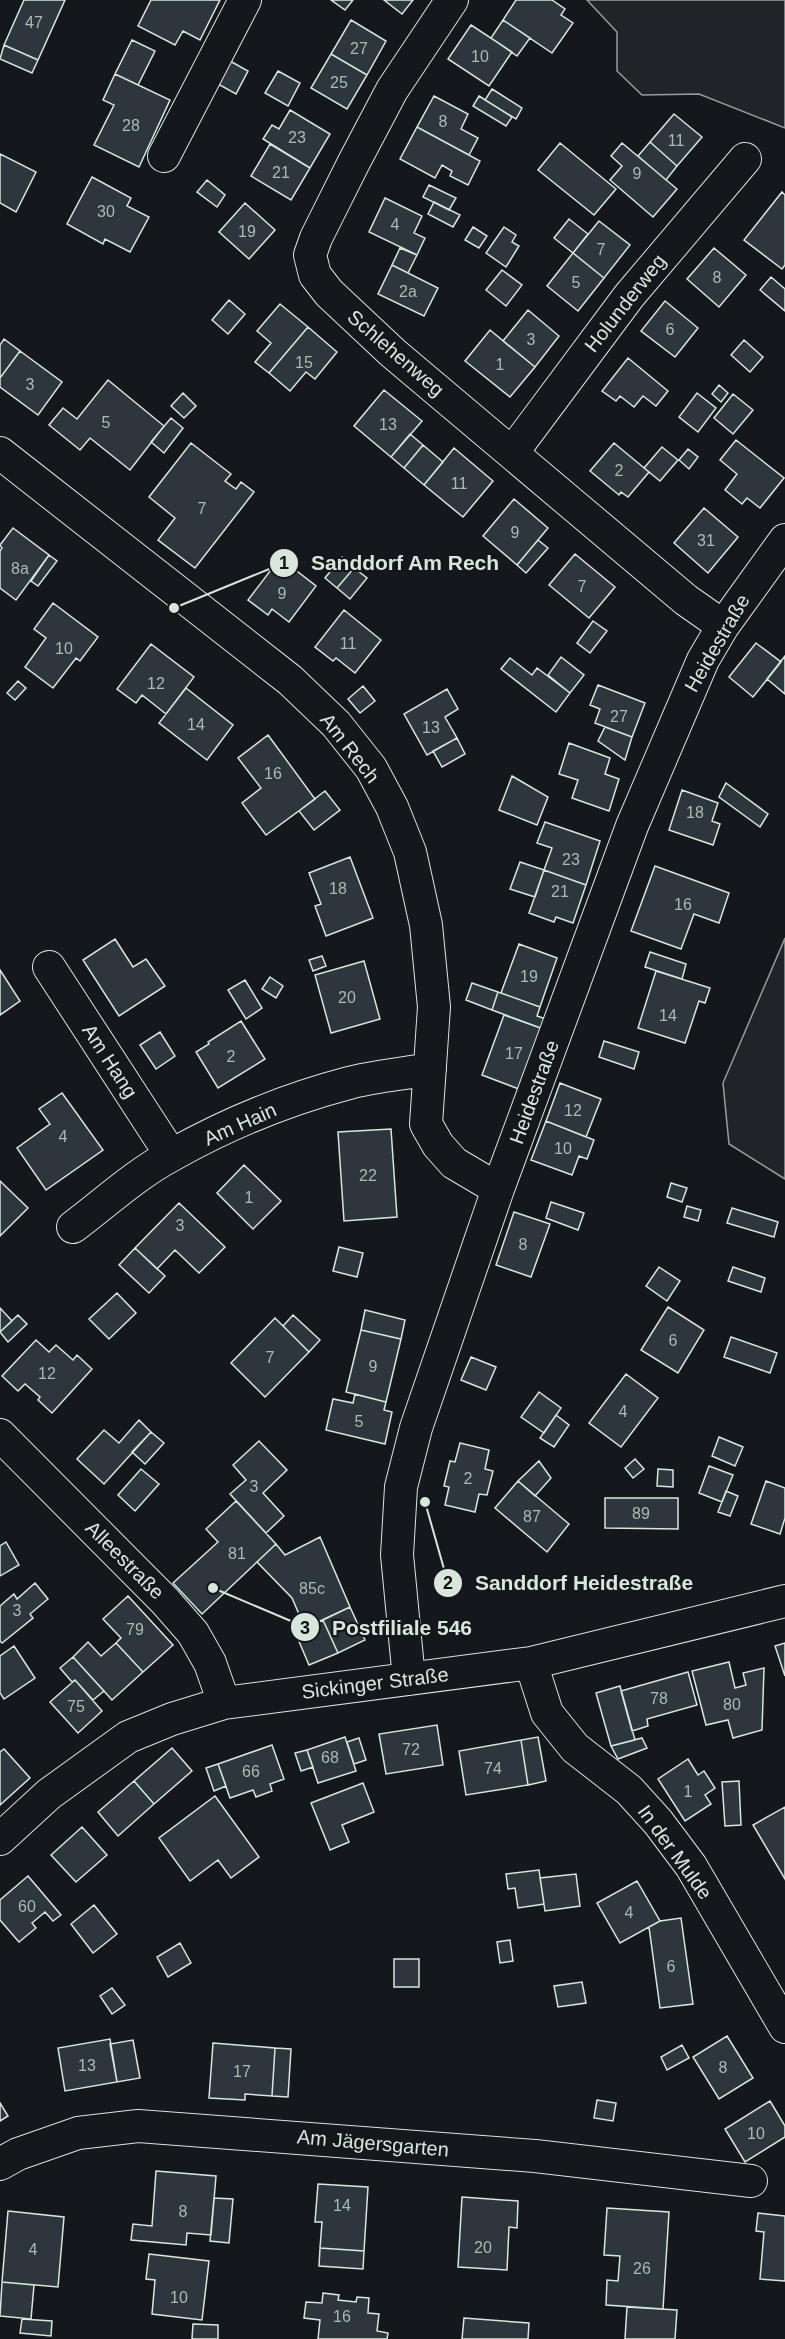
<svg xmlns="http://www.w3.org/2000/svg" width="785" height="2339" font-family="Helvetica,sans-serif">
<style>
.green{fill:#202428;stroke:#939e99;stroke-width:1.5}
.building{fill:#2c363c;stroke:#d8e6dc;stroke-width:1.5}
.lines{fill:none;stroke-linecap:round;stroke-linejoin:round}
.minor-casing{stroke:#d8e6dc;stroke-width:34}
.minor{stroke:#14181c;stroke-width:32}
.labels{text-anchor:middle;dominant-baseline:central;stroke-width:4.5;stroke-linejoin:round;paint-order:stroke}
.number-label{font-size:16px;fill:#adbab4}
.street-label{font-size:20px;fill:#d8e6dc;stroke:#14181c}
.leader{fill:none;stroke:#d8e6dc;stroke-width:2}
.callout-dot{fill:#d8e6dc;stroke:#14181c;stroke-width:2}
.mark-label{font-size:18px;text-anchor:middle;font-weight:bold;fill:#111}
.callout-label{font-size:21px;text-anchor:middle;font-weight:bold;fill:#d8e6dc;stroke:#14181c;stroke-width:4.5;stroke-linejoin:round;paint-order:stroke}
</style>
<rect width="100%" height="100%" fill="#14181c"/>
<path class="green" d="M587,0H785V128L699,94L642,95L617,71V32Z
M785,938V1179L729,1144L723,1083Z"/>
<path class="building" d="M24,0H65L38,60L4,45Z
M151,0H220L200,40L183,31L175,45L138,26Z
M331,0H353L345,10Z
M384,0H413L402,14Z
M516,0H552L565,9L561,15L573,23L552,53L503,20Z
M351,20L386,41L367,75L331,54Z
M503,20L530,38L517,56L491,38Z
M471,25L512,52L489,86L448,59Z
M132,40L155,51L138,85L115,74Z
M4,45L38,60L32,73L0,59Z
M331,54L367,75L347,109L311,88Z
M230,61L248,71L236,94L218,84Z
M278,71L300,83L288,106L265,93Z
M115,74L170,100L139,167L94,145L114,105L103,100Z
M492,89L522,108L516,119L485,100Z
M434,96L468,114L461,129L478,138L469,155L417,127Z
M479,96L512,117L506,126L473,106Z
M290,110L330,134L310,168L263,139L272,125L279,129Z
M674,114L702,137L677,166L650,142Z
M417,127L480,161L468,185L450,176L452,171L442,165L435,178L400,159Z
M650,142L677,166L666,180L638,156Z
M560,143L616,189L594,215L538,170Z
M622,143L677,189L653,217L610,180L622,166L611,156Z
M270,144L310,168L291,200L251,176Z
M0,154L36,172L16,212L0,203Z
M92,177L131,198L127,206L149,217L130,252L105,239L103,244L67,224Z
M207,180L225,195L217,207L197,192Z
M429,185L456,198L449,210L423,197Z
M782,192L785,195V265L782,269L744,240Z
M385,198L422,216L414,233L425,238L417,255L369,232Z
M434,202L460,215L453,227L428,214Z
M245,203L275,230L249,259L219,232Z
M569,219L588,234L573,253L554,238Z
M599,221L630,245L604,278L573,253Z
M473,227L487,236L479,248L465,240Z
M504,227L516,235L512,242L519,246L506,267L486,253Z
M400,248L417,255L408,273L392,265Z
M714,248L746,275L719,307L687,279Z
M573,253L604,278L578,311L547,286Z
M392,265L438,288L424,316L378,294Z
M502,270L522,285L506,306L486,290Z
M771,277L785,289V311L760,290Z
M229,300L245,314L228,334L212,320Z
M665,301L698,328L675,357L641,331Z
M280,304L308,327L269,373L255,362L271,343L257,331Z
M528,310L559,336L535,367L503,341Z
M308,327L337,352L315,379L306,372L290,391L269,373Z
M490,330L535,367L510,397L465,361Z
M4,339L20,351L0,378V345Z
M744,340L763,357L750,372L731,355Z
M20,351L62,382L38,415L0,387V378Z
M628,358L668,391L656,406L643,396L634,407L620,396L616,401L602,391Z
M108,380L164,426L130,470L90,438L80,450L49,425L63,408L77,419Z
M719,385L728,393L721,402L712,394Z
M384,390L422,421L391,457L354,426Z
M183,393L196,406L184,418L171,406Z
M697,393L716,408L698,432L679,417Z
M733,394L753,410L733,434L714,418Z
M171,418L183,428L164,453L151,442Z
M410,434L423,445L404,468L391,457Z
M736,440L784,478L760,508L747,498L742,504L725,490L737,474L720,460Z
M191,443L231,474L225,481L236,489L241,482L254,492L195,568L158,540L175,518L149,497Z
M614,443L649,472L628,497L621,492L619,495L590,471Z
M423,445L443,462L424,485L404,468Z
M662,447L678,460L660,481L644,468Z
M454,448L493,481L463,517L424,485Z
M688,449L698,457L689,469L679,460Z
M514,499L548,528L517,565L483,536Z
M704,508L738,537L708,573L674,543Z
M13,528L49,555L16,600L0,588V551L2,548L0,545Z
M538,540L548,548L526,573L517,565Z
M575,554L615,587L589,618L549,585Z
M49,555L57,561L38,586L31,581Z
M342,557L354,568L337,588L325,578Z
M280,558L316,586L289,622L272,609L268,615L248,600Z
M354,568L367,578L350,599L337,588Z
M53,603L98,637L80,661L76,658L53,688L25,667L46,638L34,629Z
M344,610L381,640L355,673L336,658L333,661L315,647Z
M593,621L607,631L590,653L577,643Z
M756,643L781,662L753,697L729,677Z
M151,644L194,677L166,714L142,695L136,703L117,689Z
M785,656V694L767,679Z
M561,657L584,675L570,693L548,675Z
M510,658L532,675L537,668L570,693L556,712L501,669Z
M18,681L26,688L15,700L7,693Z
M598,685L645,703L632,737L595,723L600,709L590,705Z
M363,686L375,701L360,713L348,699Z
M186,688L233,725L207,760L159,723Z
M447,689L458,709L445,717L457,738L427,755L404,714Z
M605,727L632,737L625,760L598,741Z
M268,735L315,799L266,835L242,803L261,788L238,758Z
M457,738L465,754L442,767L433,751Z
M569,743L610,758L605,774L619,779L609,811L572,798L578,780L559,774Z
M512,776L548,797L537,825L499,810Z
M726,783L768,814L760,827L719,797Z
M682,790L718,803L712,821L720,824L713,845L669,830Z
M325,791L340,810L314,830L299,811Z
M545,822L600,841L586,885L544,870L552,848L537,843Z
M350,857L373,918L326,936L315,906L321,904L309,873Z
M520,862L544,870L535,897L510,889Z
M655,866L729,893L719,923L694,914L681,949L631,931Z
M544,870L586,885L573,923L556,917L554,922L529,913Z
M115,939L133,967L146,959L165,986L119,1016L83,960Z
M519,944L557,958L540,1007L501,993Z
M650,952L686,964L682,979L645,967Z
M322,956L326,966L313,971L309,960Z
M364,961L380,1019L331,1033L315,975Z
M0,970L20,1001L0,1015Z
M656,971L710,988L705,1003L699,1001L685,1043L638,1028Z
M270,977L283,986L276,998L262,989Z
M245,980L262,1008L246,1019L228,990Z
M472,983L498,992L492,1010L466,1000Z
M498,992L540,1007L537,1016L549,1020L546,1030L492,1010Z
M504,1015L546,1030L524,1091L482,1075Z
M241,1021L265,1059L218,1088L196,1052L209,1044L208,1042Z
M160,1032L175,1056L156,1069L140,1045Z
M604,1041L639,1052L634,1069L599,1057Z
M560,1083L601,1099L586,1137L546,1121Z
M62,1093L103,1150L46,1190L17,1148L50,1124L39,1109Z
M546,1121L594,1140L587,1159L579,1156L572,1175L531,1160Z
M391,1129L397,1217L344,1221L338,1132Z
M244,1165L281,1201L253,1229L217,1193Z
M0,1181L28,1208L0,1236Z
M671,1183L687,1188L682,1202L667,1197Z
M551,1202L584,1213L578,1230L546,1218Z
M179,1203L225,1247L199,1273L175,1250L157,1269L135,1248Z
M687,1206L701,1210L698,1221L684,1217Z
M732,1208L778,1222L774,1237L727,1223Z
M514,1212L550,1224L531,1277L496,1265Z
M339,1247L363,1253L357,1277L333,1271Z
M135,1248L165,1276L149,1293L119,1265Z
M659,1267L680,1281L667,1301L646,1286Z
M733,1267L765,1278L761,1292L728,1281Z
M117,1293L136,1313L109,1339L89,1319Z
M668,1307L704,1330L678,1373L641,1350Z
M0,1308L12,1321L0,1332Z
M365,1310L405,1320L401,1339L361,1330Z
M18,1315L27,1324L8,1342L0,1332Z
M293,1315L320,1340L309,1352L283,1326Z
M275,1318L309,1352L265,1397L231,1363Z
M361,1330L401,1339L386,1402L346,1392Z
M731,1337L777,1353L770,1373L724,1357Z
M36,1340L49,1352L56,1345L73,1360L77,1355L92,1369L52,1413L38,1400L40,1397L25,1384L18,1391L2,1376Z
M471,1357L496,1367L486,1390L461,1380Z
M626,1374L658,1398L621,1447L589,1423Z
M539,1392L561,1408L544,1433L521,1417Z
M355,1394L386,1402L384,1410L392,1412L385,1444L326,1430L333,1399L353,1403Z
M556,1415L569,1425L554,1447L540,1438Z
M139,1420L151,1432L104,1484L77,1459L104,1430L119,1443Z
M151,1432L164,1443L145,1464L132,1452Z
M719,1437L743,1447L735,1466L712,1456Z
M259,1441L287,1470L263,1493L284,1516L266,1533L230,1494L246,1480L233,1465Z
M460,1443L489,1450L485,1469L493,1471L487,1495L479,1494L475,1512L445,1505L449,1487L444,1486L450,1461L455,1462Z
M635,1459L644,1469L633,1478L625,1468Z
M539,1461L551,1478L535,1496L518,1481Z
M709,1466L733,1475L722,1502L699,1493Z
M141,1469L159,1484L135,1511L118,1495Z
M658,1469L673,1470V1487L657,1486Z
M518,1481L569,1524L547,1552L495,1508Z
M766,1481L785,1488V1518L780,1534L751,1524Z
M726,1491L738,1496L730,1516L718,1512Z
M605,1498H678V1529L605,1528Z
M236,1501L276,1544L202,1614L173,1583L218,1542L206,1529Z
M320,1537L350,1607L305,1628L292,1598L257,1562L276,1544L285,1555Z
M6,1542L19,1565L0,1576V1546Z
M35,1583L48,1599L30,1614L33,1618L2,1643L0,1641V1606L14,1594L17,1599Z
M128,1596L173,1645L143,1672L116,1643L121,1638L103,1619Z
M350,1607L365,1640L338,1653L323,1620Z
M323,1620L338,1653L309,1665L295,1632Z
M88,1642L101,1656L116,1643L143,1672L112,1700L73,1657Z
M785,1643V1676L775,1646Z
M14,1646L35,1678L4,1699L0,1693V1656Z
M73,1657L104,1691L93,1700L75,1680L72,1682L60,1668Z
M729,1662L735,1688L746,1685L743,1673L764,1668L762,1730L733,1738L728,1720L706,1725L692,1671Z
M688,1672L697,1705L647,1719L648,1726L632,1731L621,1691Z
M75,1680L102,1711L78,1733L50,1702Z
M620,1686L635,1740L611,1746L596,1693Z
M437,1725L443,1765L386,1774L379,1734Z
M345,1737L356,1771L318,1783L307,1750Z
M538,1737L546,1781L528,1785L521,1740Z
M359,1738L366,1760L354,1764L347,1742Z
M642,1738L647,1748L618,1759L611,1746Z
M521,1740L528,1785L466,1795L459,1751Z
M272,1745L284,1779L270,1784L272,1791L256,1797L253,1790L230,1798L218,1764Z
M172,1748L192,1771L154,1804L134,1781Z
M4,1749L30,1778L0,1805V1752Z
M307,1750L313,1767L301,1771L295,1753Z
M688,1759L698,1775L704,1771L715,1788L705,1795L711,1804L685,1821L658,1779Z
M218,1764L226,1786L214,1791L206,1768Z
M134,1781L154,1804L118,1836L98,1812Z
M739,1781L741,1825L725,1826L722,1782Z
M363,1783L374,1812L342,1825L349,1842L330,1850L311,1803Z
M215,1796L259,1857L231,1878L218,1860L190,1881L159,1838Z
M785,1807V1879L753,1825Z
M82,1827L107,1855L76,1882L51,1855Z
M539,1870L544,1904L518,1908L515,1888L508,1889L506,1874Z
M576,1874L580,1906L545,1911L540,1878Z
M28,1876L61,1915L53,1921L45,1912L32,1923L36,1928L19,1942L0,1920V1900Z
M637,1881L660,1921L620,1943L597,1903Z
M94,1905L117,1934L93,1953L71,1924Z
M681,1918L693,2004L660,2008L649,1927L660,1921Z
M510,1940L513,1961L500,1963L497,1942Z
M180,1943L191,1963L168,1977L157,1957Z
M394,1959H419V1987H394Z
M582,1982L586,2003L558,2007L554,1986Z
M112,1988L125,2005L112,2014L100,1996Z
M727,2036L753,2078L719,2099L693,2057Z
M110,2039L117,2082L65,2091L58,2048Z
M133,2040L140,2078L117,2082L110,2044Z
M213,2043L275,2048L272,2096L245,2094V2100L209,2098Z
M682,2045L689,2058L667,2070L661,2057Z
M275,2048L291,2049L288,2097L272,2096Z
M597,2100L616,2103L613,2121L594,2118Z
M770,2101L785,2126V2137L745,2162L725,2129Z
M0,2103L8,2116L0,2121Z
M156,2171L216,2176L211,2235L187,2233L186,2245L131,2240L133,2224L152,2226Z
M318,2184L368,2187L364,2251L320,2248L322,2222H315Z
M462,2197L518,2201L517,2228L509,2227L507,2270L458,2267Z
M214,2198L233,2199L229,2243L210,2241Z
M607,2208L669,2212L663,2309L606,2305L607,2280L618,2281L620,2256L604,2255Z
M8,2211L64,2217L58,2287L2,2282Z
M758,2213L785,2216V2281L760,2279L764,2232L756,2231Z
M320,2248L364,2251L363,2269L319,2266Z
M149,2254L209,2261L202,2320L152,2314L155,2280L146,2279Z
M2,2282L34,2285L31,2319L0,2316Z
M323,2293L339,2295L338,2300L356,2302L357,2297L369,2298L368,2313L379,2314L377,2331L388,2333L387,2339H318L320,2320L304,2318L306,2302L322,2303Z
M627,2307L677,2310L675,2339H625Z
M464,2318L529,2323L528,2339H462Z
M22,2319L52,2321L51,2336L20,2333Z
M193,2324L218,2325V2339H192Z"/>
<g class="lines">
<g class="minor-casing">
<path id="minor" d="M452,0L392,90L354,162L316,238L310,255L315,275L329,293L393,353L686,600L723,626
M164,156L245,0
M0,453L290,680L336,724L371,768L392,807L410,852L426,925L434,1007L426,1124L438,1145L454,1163L498,1189
M512,453L629,296L745,159
M49,967L171,1155
M73,1227C105,1203 136,1174 172,1155C227,1124 288,1099 349,1083C375,1076 403,1074 430,1069
M0,1435L165,1601L193,1633L210,1663L224,1703
M531,1663L547,1713L575,1748L629,1790L658,1822L691,1866L785,2027
M409,1679L397,1555L401,1487L416,1428L498,1189L632,826L703,660L723,626L785,540
M0,1839L49,1794L128,1737L172,1719L224,1703L531,1663L785,1601
M0,2164L18,2154L78,2133L138,2126L535,2156L751,2181"/>
</g>
<use href="#minor" class="minor"/>
</g>
<g class="labels">
<g class="number-label">
<text x="34" y="22">47</text>
<text x="359" y="48">27</text>
<text x="480" y="56">10</text>
<text x="339" y="82">25</text>
<text x="443" y="121">8</text>
<text x="131" y="125">28</text>
<text x="297" y="137">23</text>
<text x="676" y="140">11</text>
<text x="281" y="172">21</text>
<text x="637" y="173">9</text>
<text x="106" y="211">30</text>
<text x="395" y="224">4</text>
<text x="247" y="231">19</text>
<text x="601" y="249">7</text>
<text x="717" y="277">8</text>
<text x="576" y="282">5</text>
<text x="408" y="291">2a</text>
<text x="670" y="329">6</text>
<text x="531" y="339">3</text>
<text x="304" y="362">15</text>
<text x="500" y="364">1</text>
<text x="30" y="384">3</text>
<text x="106" y="422">5</text>
<text x="388" y="424">13</text>
<text x="619" y="470">2</text>
<text x="459" y="483">11</text>
<text x="202" y="508">7</text>
<text x="515" y="532">9</text>
<text x="706" y="540">31</text>
<text x="20" y="568">8a</text>
<text x="582" y="586">7</text>
<text x="282" y="593">9</text>
<text x="348" y="643">11</text>
<text x="64" y="648">10</text>
<text x="156" y="683">12</text>
<text x="619" y="716">27</text>
<text x="196" y="724">14</text>
<text x="431" y="727">13</text>
<text x="273" y="773">16</text>
<text x="695" y="812">18</text>
<text x="571" y="859">23</text>
<text x="338" y="888">18</text>
<text x="560" y="891">21</text>
<text x="683" y="904">16</text>
<text x="529" y="976">19</text>
<text x="347" y="997">20</text>
<text x="668" y="1015">14</text>
<text x="514" y="1053">17</text>
<text x="231" y="1056">2</text>
<text x="573" y="1110">12</text>
<text x="63" y="1136">4</text>
<text x="563" y="1148">10</text>
<text x="368" y="1175">22</text>
<text x="249" y="1197">1</text>
<text x="180" y="1225">3</text>
<text x="523" y="1244">8</text>
<text x="673" y="1340">6</text>
<text x="270" y="1357">7</text>
<text x="373" y="1366">9</text>
<text x="47" y="1373">12</text>
<text x="623" y="1411">4</text>
<text x="359" y="1421">5</text>
<text x="468" y="1478">2</text>
<text x="254" y="1486">3</text>
<text x="641" y="1513">89</text>
<text x="532" y="1516">87</text>
<text x="237" y="1553">81</text>
<text x="312" y="1588">85c</text>
<text x="17" y="1610">3</text>
<text x="135" y="1629">79</text>
<text x="659" y="1698">78</text>
<text x="732" y="1704">80</text>
<text x="76" y="1706">75</text>
<text x="411" y="1749">72</text>
<text x="330" y="1757">68</text>
<text x="493" y="1768">74</text>
<text x="251" y="1771">66</text>
<text x="688" y="1791">1</text>
<text x="27" y="1906">60</text>
<text x="629" y="1912">4</text>
<text x="671" y="1966">6</text>
<text x="87" y="2065">13</text>
<text x="723" y="2067">8</text>
<text x="242" y="2071">17</text>
<text x="756" y="2133">10</text>
<text x="342" y="2205">14</text>
<text x="183" y="2211">8</text>
<text x="483" y="2247">20</text>
<text x="33" y="2249">4</text>
<text x="642" y="2268">26</text>
<text x="179" y="2297">10</text>
<text x="342" y="2316">16</text>
</g>
<g class="street-label">
<text transform="translate(625 303) rotate(-52)">Holunderweg</text>
<text transform="translate(396 353) rotate(41)">Schlehenweg</text>
<text transform="translate(717 643) rotate(-60)">Heidestraße</text>
<text transform="translate(350 748) rotate(52)">Am Rech</text>
<text transform="translate(110 1061) rotate(57)">Am Hang</text>
<text transform="translate(534 1092) rotate(-70)">Heidestraße</text>
<text transform="translate(240 1124) rotate(-24)">Am Hain</text>
<text transform="translate(125 1560) rotate(45)">Alleestraße</text>
<text transform="translate(375 1683) rotate(-7)">Sickinger Straße</text>
<text transform="translate(675 1852) rotate(54)">In der Mulde</text>
<text transform="translate(373 2143) rotate(5)">Am Jägersgarten</text>
</g>
</g>
<path class="leader" d="M174 608L284 563M425 1502L448 1583M213 1588L305 1627"/>
<g class="callout-dot">
<circle cx="174" cy="608" r="6"/>
<circle cx="425" cy="1502" r="6"/>
<circle cx="213" cy="1588" r="6"/>
<circle cx="284" cy="563" r="15"/>
<circle cx="448" cy="1583" r="15"/>
<circle cx="305" cy="1627" r="15"/>
</g>
<g class="mark-label">
<text x="284" y="569">1</text>
<text x="448" y="1589">2</text>
<text x="305" y="1634">3</text>
</g>
<g class="callout-label">
<text x="405" y="570">Sanddorf Am Rech</text>
<text x="584" y="1590">Sanddorf Heidestraße</text>
<text x="402" y="1635">Postfiliale 546</text>
</g>
</svg>
